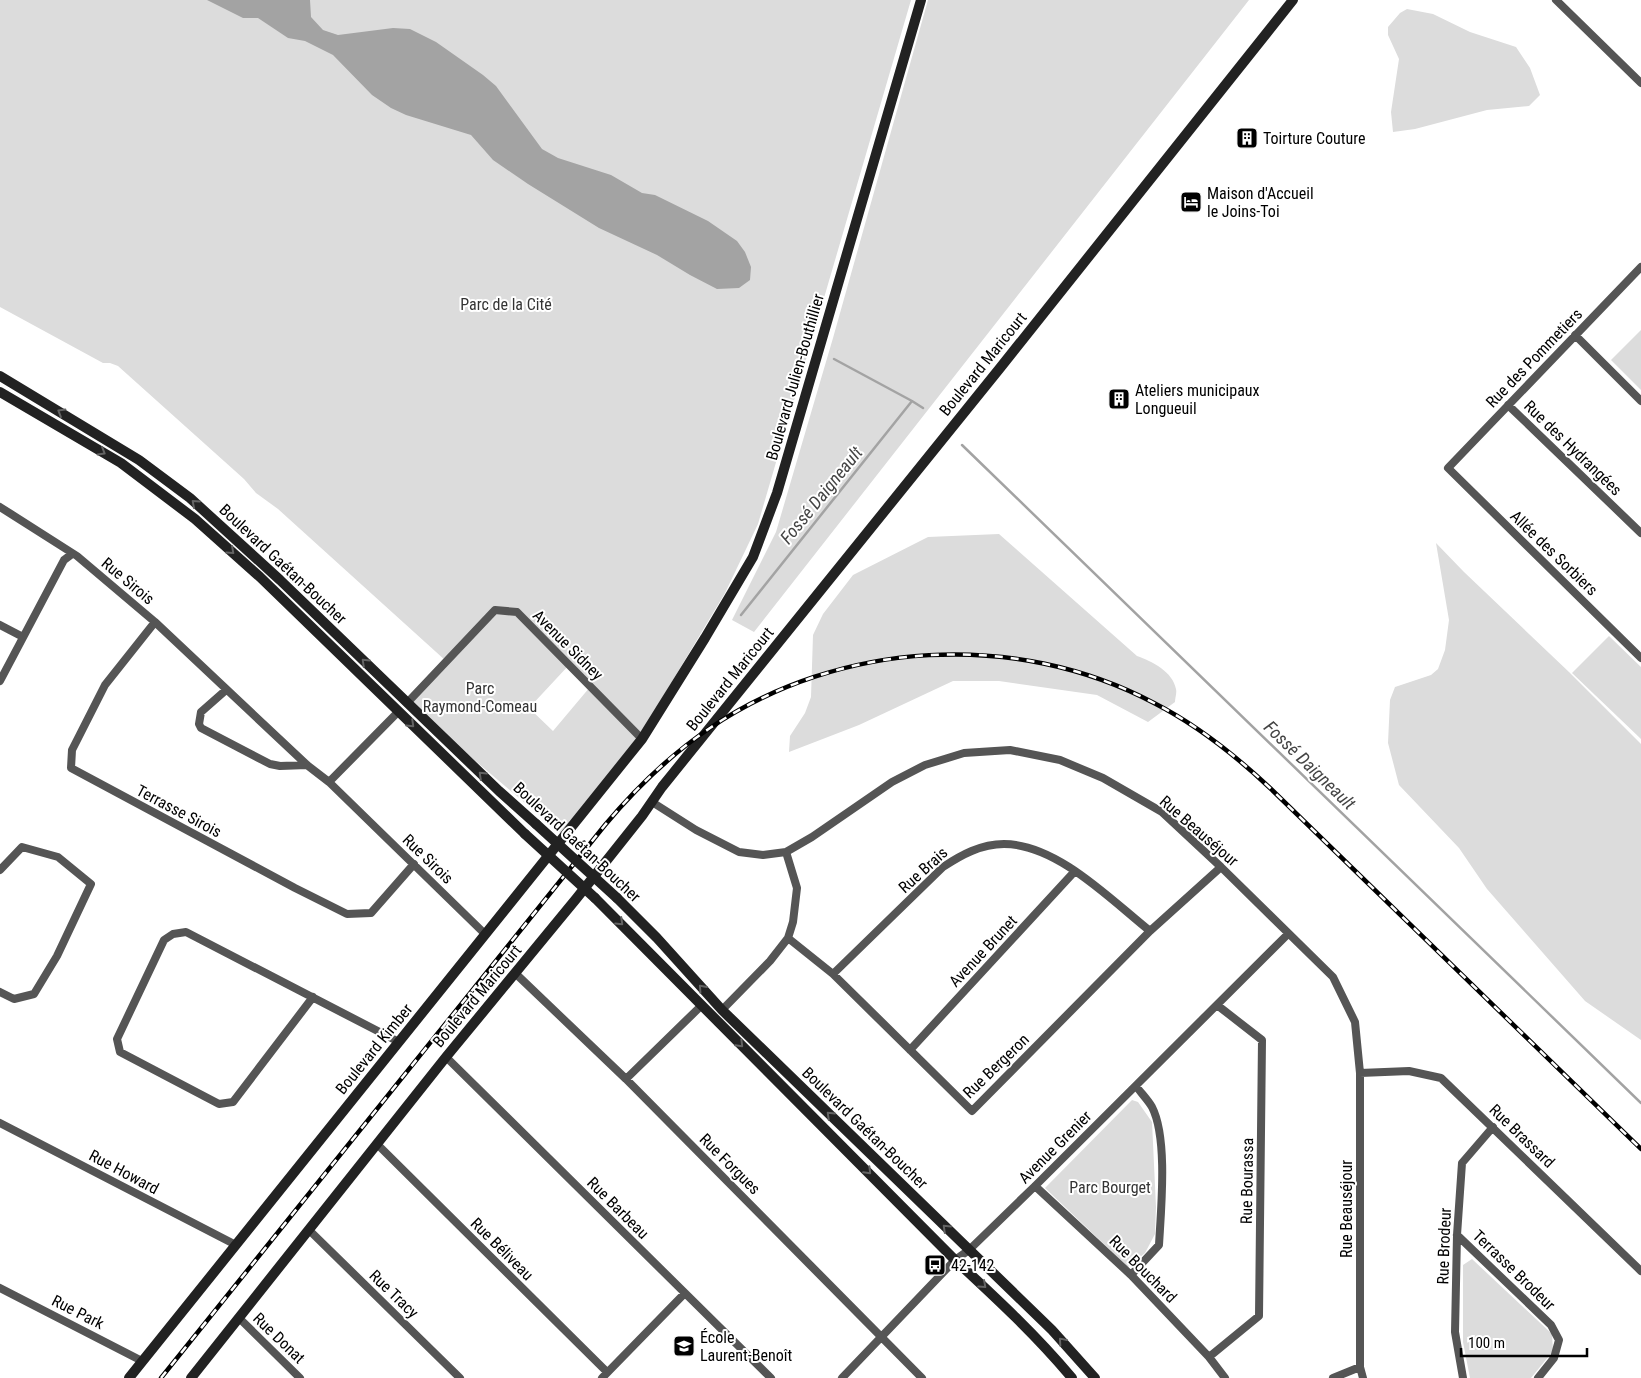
<svg xmlns="http://www.w3.org/2000/svg" width="1641" height="1378" font-family="'Roboto Condensed',sans-serif">
<style>
.green{fill:#dcdcdc}
.water{fill:#a3a3a3}
.lines{fill:none;stroke-linecap:round;stroke-linejoin:round}
.stream{stroke:#a3a3a3;stroke-width:2.5}
.street{stroke:#555;stroke-width:8}
.secondary{stroke:#222;stroke-width:10}
.rail-casing{stroke:#000;stroke-width:4.5}
.rail{stroke:#fff;stroke-width:2.5;stroke-dasharray:8;stroke-linecap:butt}
.secondary-bridge{stroke:#222;stroke-width:10}
.oneway{stroke:#646464}
.labels{text-anchor:middle;dominant-baseline:central;stroke-width:4;stroke-linejoin:round;paint-order:stroke}
.poi-label{font-size:16px;fill:#000;stroke:#fff;text-anchor:start}
.park-label{font-size:16px;fill:#333;stroke:#fff}
.street-label{font-size:16px;fill:#000;stroke:#fff}
.water-label{font-size:18px;font-style:italic;fill:#444;stroke:#fff}
</style>
<rect width="100%" height="100%" fill="#fff"/>
<path class="green" d="M0,0H911L758,524L725,593L640,735L569,665L529,708L553,731L590,687L642,739L564,836L407,703L446,661L278,509L256,493L244,479L118,366L110,363H103L0,307Z
M928,0H1249L754,632L732,620L776,532L833,338Z
M1407,9L1433,14L1470,32L1516,47L1530,68L1540,95L1529,106L1487,110L1415,129L1393,132L1391,112L1399,59L1388,35V27L1400,13Z
M1641,330V390L1611,360Z
M999,534L1137,656C1152,661 1173,672 1176,689C1177,693 1175,698 1175,702L1148,722L1097,695L999,681H953L859,725L789,752L790,736L805,713L811,697L813,635L823,614L853,575L928,537Z
M1436,543L1464,572L1569,672L1641,744V1040L1585,1001L1487,889L1459,848L1399,785L1388,743L1390,700L1395,687L1431,675L1438,669L1445,650L1449,620Z
M1609,636L1641,667V739L1572,673Z
M1132,1100L1138,1102L1152,1122L1156,1207L1155,1234L1145,1253L1128,1267L1045,1188Z
M1472,1259L1552,1334L1553,1351L1531,1378H1470L1463,1342V1265Z"/>
<path class="water" d="M207,0H310L311,17L323,30L338,35L393,28L410,29L436,42L483,75L496,86L542,149L558,158L611,175L642,193L655,195L708,221L737,241L745,252L751,267L750,280L739,288L717,289L690,275L657,255L599,228L528,184L493,160L471,135L406,115L391,108L372,95L333,55L305,41L288,38L258,18H243Z"/>
<g class="lines">
<path class="stream" d="M834,359L912,401
M962,445L1641,1103
M741,615L912,401L923,408"/>
<path class="street" d="M1556,0L1641,83
M1641,267L1448,468L1641,658
M1575,335L1641,401
M1508,405L1641,533
M0,507L77,556L155,622L307,765L329,782L485,934
M155,622L105,685L72,750L71,768L295,888L347,914L371,913L414,864
M0,625L23,637
M0,681L64,560L72,554
M226,690L201,712L199,724L201,728L270,764L280,766L307,765
M407,703L495,610L517,612L642,739
M329,782L398,712
M652,802L696,830L739,852L763,855L786,852L812,837L892,782L925,765L964,753L1010,750L1060,760L1103,778L1162,812L1221,867L1333,977L1355,1022L1360,1073V1367L1363,1378
M0,870L22,847L58,857L91,884L57,956L34,994L14,999L0,992
M788,938L833,974L972,1111L1150,931L1221,867
M515,973L626,1079L922,1378
M833,974L943,867C961,855 981,844 1004,844C1057,844 1111,900 1150,931
M313,997L233,1102L219,1104L120,1052L117,1039L164,940L173,934L186,932L399,1042
M722,1010L770,961L788,938L793,922L797,888L786,852
M910,1050L1075,871
M446,1057L771,1378
M1360,1073L1409,1071L1441,1078L1641,1271
M626,1079L702,1005
M0,1123L236,1245
M378,1145L607,1372
M1035,1186L1131,1275L1209,1357L1225,1378
M309,1230L460,1378
M1457,1235L1551,1325L1559,1340L1554,1358L1538,1378
M1131,1275L1159,1245C1161,1209 1168,1138 1152,1107C1148,1100 1141,1093 1136,1086
M0,1288L142,1361
M239,1318L300,1378
M1209,1357L1259,1316L1262,1040L1217,1005
M602,1378L685,1293
M842,1378L955,1260L969,1250L1035,1186L1288,934
M1333,1378L1360,1367
M1463,1378L1455,1332L1457,1235L1462,1163L1493,1127"/>
<path class="secondary" d="M0,376L139,460L190,498L280,580L499,791L536,824
M0,392L121,463L195,519L260,577L525,834
M595,898L955,1260C996,1298 1036,1335 1072,1378
M617,898L657,938L722,1010L1052,1330L1095,1378
M129,1378L642,739L705,638L753,557L777,493L921,0
M191,1378L446,1057L576,899L642,816L662,787L1000,368L1293,0"/>
<g class="rail-casing">
<path id="rail" d="M161,1378L605,825C636,788 670,755 710,728C840,640 1016,630 1154,703C1197,725 1235,755 1270,788L1641,1149"/>
</g>
<use href="#rail" class="rail"/>
<path class="secondary-bridge" d="M536,824L617,898
M525,834L595,898"/>
</g>
<defs><path id="oneway-chevron" d="M-2-3.5L2.5 0L-2 3.5" fill="none" stroke-width="1.6" stroke-linecap="round" stroke-linejoin="round" transform="scale(1.25)"/></defs>
<g class="oneway">
<use href="#oneway-chevron" transform="translate(61 412) rotate(-149)"/>
<use href="#oneway-chevron" transform="translate(102 452) rotate(31)"/>
<use href="#oneway-chevron" transform="translate(195 503) rotate(-138)"/>
<use href="#oneway-chevron" transform="translate(231 551) rotate(42)"/>
<use href="#oneway-chevron" transform="translate(365 662) rotate(-136)"/>
<use href="#oneway-chevron" transform="translate(411 724) rotate(44)"/>
<use href="#oneway-chevron" transform="translate(482 775) rotate(-136)"/>
<use href="#oneway-chevron" transform="translate(620 922) rotate(44)"/>
<use href="#oneway-chevron" transform="translate(702 988) rotate(-132)"/>
<use href="#oneway-chevron" transform="translate(740 1044) rotate(45)"/>
<use href="#oneway-chevron" transform="translate(830 1115) rotate(-136)"/>
<use href="#oneway-chevron" transform="translate(868 1171) rotate(45)"/>
<use href="#oneway-chevron" transform="translate(946 1228) rotate(-136)"/>
<use href="#oneway-chevron" transform="translate(983 1285) rotate(42)"/>
<use href="#oneway-chevron" transform="translate(1062 1341) rotate(-131)"/>
</g>
<defs>
<g id="building-square" transform="scale(1.125)"><rect x="-9" y="-9" width="18" height="18" rx="4" fill="#000" stroke="#fff"/><path d="M-4-6H4V6H1V3H-1V6H-4ZM-2.5-4.3h1.7v1.8h-1.7ZM.8-4.3h1.7v1.8H.8ZM-2.5-1h1.7V.8h-1.7ZM.8-1h1.7V.8H.8Z" fill="#fff"/></g>
<g id="hotel-square" transform="scale(1.125)"><rect x="-9" y="-9" width="18" height="18" rx="4" fill="#000" stroke="#fff"/><path d="M-6-4.5h1.5V1H6V5H4.5V3h-9V5H-6ZM-4 0a1.8 1.8 0 1 1 3.6 0ZM.5 0V-2.5h3Q6-2.5 6 0Z" fill="#fff"/></g>
<g id="bus-square" transform="scale(1.125)"><rect x="-9" y="-9" width="18" height="18" rx="4" fill="#000" stroke="#fff"/><path d="M-5-6H5V4H4V6H2V4H-2V6H-4V4H-5ZM-3.5-4V0h7V-4ZM-3.5 1.2v1.5H-2V1.2ZM2 1.2v1.5H3.5V1.2Z" fill="#fff"/></g>
<g id="school-square" transform="scale(1.125)"><rect x="-9" y="-9" width="18" height="18" rx="4" fill="#000" stroke="#fff"/><path d="M0-5L7-2L0 1L-7-2ZM-4 1L0 2.5L4 1V4Q0 6-4 4Z" fill="#fff"/></g>
</defs>
<g fill-rule="evenodd">
<use href="#building-square" x="1247" y="138"/>
<use href="#hotel-square" x="1191" y="202"/>
<use href="#building-square" x="1119" y="399"/>
<use href="#bus-square" x="935" y="1265"/>
<use href="#school-square" x="684" y="1346"/>
</g>
<g class="labels">
<g class="poi-label">
<text x="1263" y="138">Toirture Couture</text>
<text x="1207" y="193">Maison d'Accueil<tspan x="1207" dy="18">le Joins-Toi</tspan></text>
<text x="1135" y="390">Ateliers municipaux<tspan x="1135" dy="18">Longueuil</tspan></text>
<text x="951" y="1265">42-142</text>
<text x="700" y="1337">École<tspan x="700" dy="18">Laurent-Benoît</tspan></text>
</g>
<g class="park-label">
<text x="506" y="304">Parc de la Cité</text>
<text x="480" y="688">Parc<tspan x="480" dy="18">Raymond-Comeau</tspan></text>
<text x="1110" y="1187">Parc Bourget</text>
</g>
<g class="street-label">
<text transform="translate(1534 358) rotate(-46)">Rue des Pommetiers</text>
<text transform="translate(983 364) rotate(-51)">Boulevard Maricourt</text>
<text transform="translate(795 377) rotate(-74)">Boulevard Julien-Bouthillier</text>
<text transform="translate(1573 448) rotate(44)">Rue des Hydrangées</text>
<text transform="translate(1554 553) rotate(44)">Allée des Sorbiers</text>
<text transform="translate(283 564) rotate(43)">Boulevard Gaétan-Boucher</text>
<text transform="translate(128 581) rotate(40)">Rue Sirois</text>
<text transform="translate(568 645) rotate(45)">Avenue Sidney</text>
<text transform="translate(730 679) rotate(-51)">Boulevard Maricourt</text>
<text transform="translate(179 811) rotate(28)">Terrasse Sirois</text>
<text transform="translate(1199 831) rotate(41)">Rue Beauséjour</text>
<text transform="translate(577 842) rotate(43)">Boulevard Gaétan-Boucher</text>
<text transform="translate(428 859) rotate(44)">Rue Sirois</text>
<text transform="translate(923 870) rotate(-42)">Rue Brais</text>
<text transform="translate(983 951) rotate(-47)">Avenue Brunet</text>
<text transform="translate(477 996) rotate(-50)">Boulevard Maricourt</text>
<text transform="translate(374 1049) rotate(-51)">Boulevard Kimber</text>
<text transform="translate(996 1066) rotate(-44)">Rue Bergeron</text>
<text transform="translate(865 1128) rotate(44)">Boulevard Gaétan-Boucher</text>
<text transform="translate(1522 1136) rotate(44)">Rue Brassard</text>
<text transform="translate(1055 1147) rotate(-45)">Avenue Grenier</text>
<text transform="translate(730 1164) rotate(45)">Rue Forgues</text>
<text transform="translate(124 1172) rotate(28)">Rue Howard</text>
<text transform="translate(1247 1181) rotate(-89)">Rue Bourassa</text>
<text transform="translate(618 1208) rotate(45)">Rue Barbeau</text>
<text transform="translate(1346 1209) rotate(-90)">Rue Beauséjour</text>
<text transform="translate(1444 1246) rotate(-88)">Rue Brodeur</text>
<text transform="translate(502 1249) rotate(45)">Rue Béliveau</text>
<text transform="translate(1143 1269) rotate(45)">Rue Bouchard</text>
<text transform="translate(1514 1270) rotate(44)">Terrasse Brodeur</text>
<text transform="translate(394 1294) rotate(44)">Rue Tracy</text>
<text transform="translate(78 1312) rotate(27)">Rue Park</text>
<text transform="translate(279 1338) rotate(44)">Rue Donat</text>
</g>
<g class="water-label">
<text transform="translate(821 495) rotate(-51)">Fossé Daigneault</text>
<text transform="translate(1310 765) rotate(44)">Fossé Daigneault</text>
</g>
</g>
<path d="M1461 1348v8h126v-8" fill="none" stroke="#000000" stroke-width="2.5"/>
<text x="1468" y="1348" font-size="15" fill="#000000" stroke="#ffffff" stroke-width="4" paint-order="stroke">100 m</text>
</svg>
